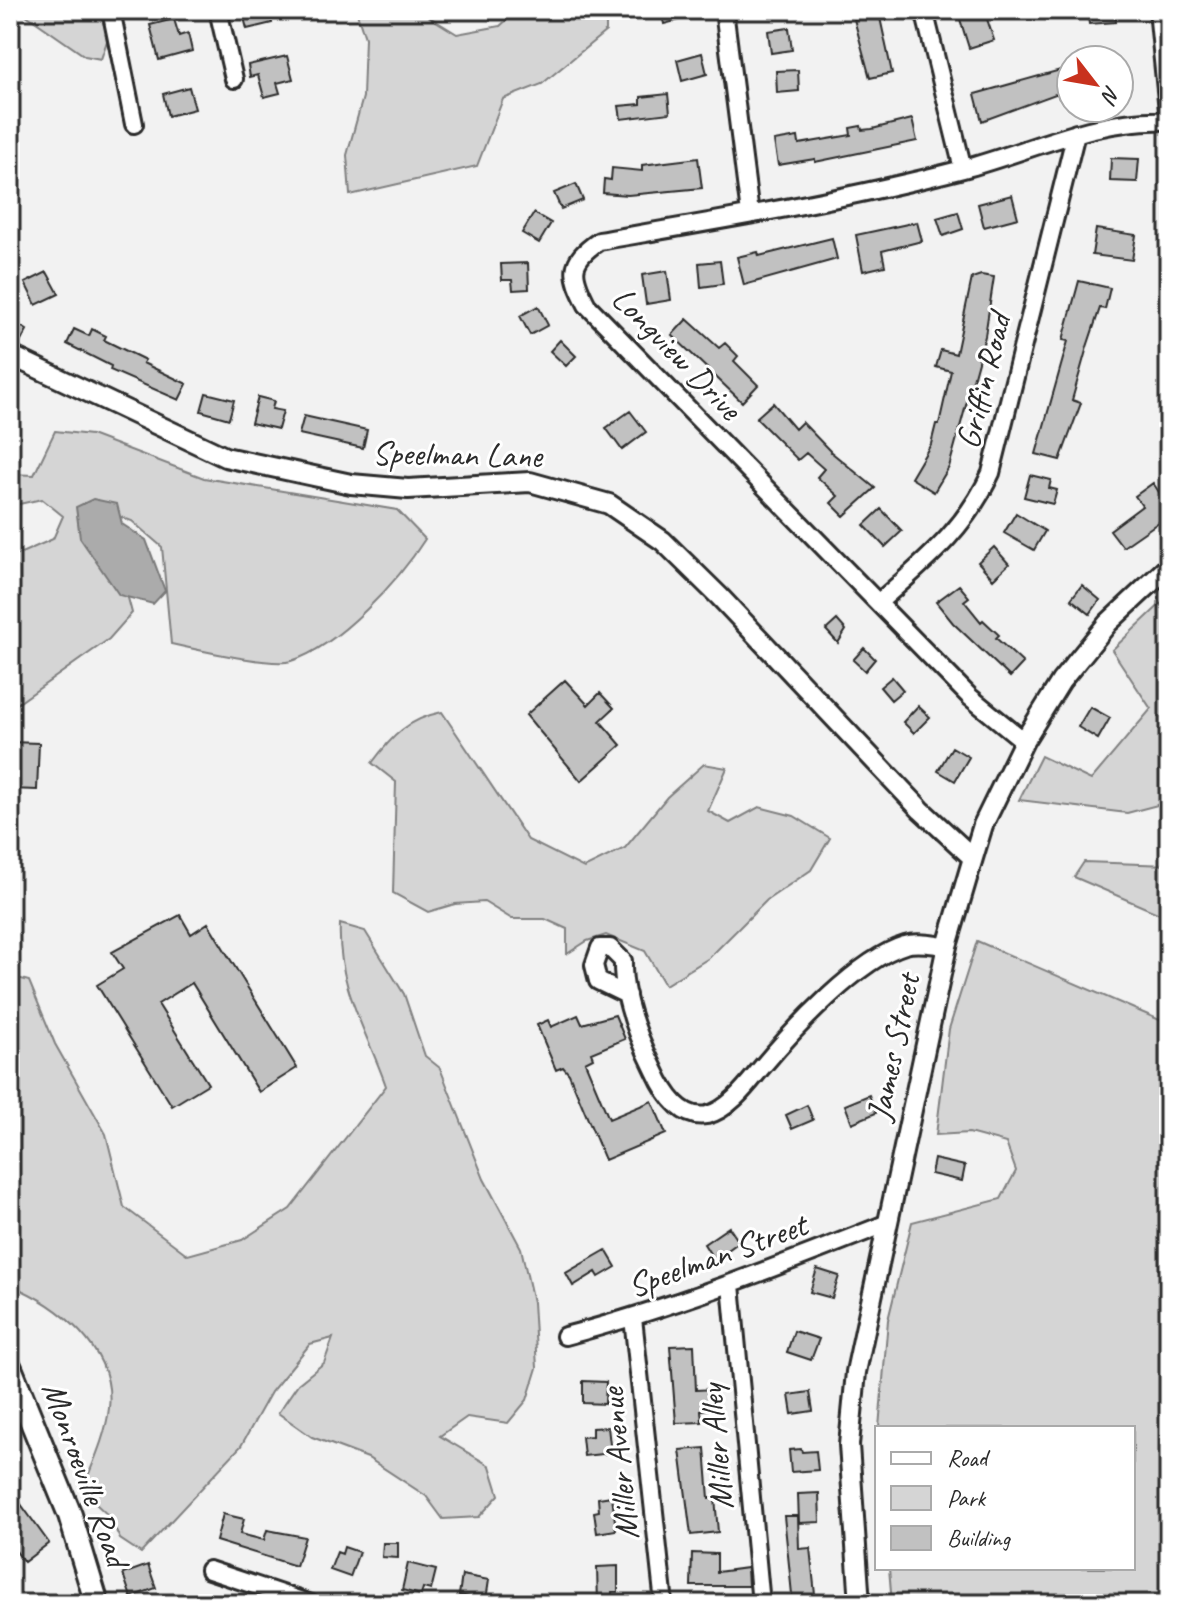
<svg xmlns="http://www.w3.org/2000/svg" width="1179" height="1614" font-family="Caveat,sans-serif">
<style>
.green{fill:#d5d5d5;stroke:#808080;stroke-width:2}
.water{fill:#ababab;stroke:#787878;stroke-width:2}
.building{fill:#c1c1c1;stroke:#2b2b2b;stroke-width:2}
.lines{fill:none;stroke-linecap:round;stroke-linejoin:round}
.minor-casing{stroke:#2b2b2b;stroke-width:22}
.tertiary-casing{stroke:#2b2b2b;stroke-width:24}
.secondary-casing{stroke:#2b2b2b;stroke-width:28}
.minor{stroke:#fff;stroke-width:16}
.tertiary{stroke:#fff;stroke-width:18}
.secondary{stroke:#fff;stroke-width:22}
.labels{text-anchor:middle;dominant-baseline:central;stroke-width:6;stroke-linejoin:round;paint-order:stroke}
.street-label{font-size:34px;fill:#2b2b2b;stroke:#fff}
</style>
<rect width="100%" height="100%" fill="#f2f2f2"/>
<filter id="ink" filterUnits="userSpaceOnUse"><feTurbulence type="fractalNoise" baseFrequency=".0125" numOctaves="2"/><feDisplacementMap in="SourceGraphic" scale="16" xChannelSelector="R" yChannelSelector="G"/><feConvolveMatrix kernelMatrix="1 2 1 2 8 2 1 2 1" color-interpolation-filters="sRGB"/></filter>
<g filter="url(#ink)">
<path class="green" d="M19,10H99L108,38L101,59L85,56Z
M356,10H418L457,34L500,26L518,10H606V31L542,84L503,99L477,166L350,195L347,155L363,97L365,38Z
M55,431L91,435L204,478L397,510L425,539C400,579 338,647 291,661C272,667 193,649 171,644L162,547L132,521L105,511L132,613L109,639L10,709V558L53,539L63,516L42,499L10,506V474L34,475Z
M1169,596V802L1127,813L1019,800L1041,756L1091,780L1151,709L1112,650Z
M442,712L528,840L584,868L625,848L667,797L704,764L727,768L708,811L730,823L759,807L794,816L830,838L811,870L767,900L709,958L665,985L645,951L606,935L587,941L567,954V929L545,919H512L484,902L455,904L428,912L393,893L396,782L372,763C392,736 408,719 442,712Z
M1084,862L1169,865V918L1074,877Z
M340,924L365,931L404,994L425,1056L440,1068L484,1179L521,1248L533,1302L537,1368L527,1400L508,1423L467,1417L440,1436L490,1466L499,1495L479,1517L443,1519L426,1496L368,1458L312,1437L278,1413L298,1384L324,1363L333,1338L310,1344L271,1392L241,1446L141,1553L120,1539L110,1517L82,1491C92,1465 106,1436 109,1408C116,1349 57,1304 10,1285V976L29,981L55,1044L106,1134L124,1207L188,1255L242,1240L290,1209L386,1086C366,1029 337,987 340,924Z
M977,941L1169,1024V1604H892L889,1568H1133V1428H879L888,1320L912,1222L1001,1199L1016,1171L1006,1143L969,1133L936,1135L949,1029Z"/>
<path class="water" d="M93,499L117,504L122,524L146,540L165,591L153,604L119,595L80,538L76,507Z"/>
<path class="building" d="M242,10H269L272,23L247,29Z
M661,10H701L702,14L664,24Z
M984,10L994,40L969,48L960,19Z
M1087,10H1115L1116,22L1089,24Z
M879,13L892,73L870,78L854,19Z
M174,19L179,36L188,33L192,51L159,60L150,25Z
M789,28L792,50L771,53L768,31Z
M702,53L707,74L682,81L677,60Z
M287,56L293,79L277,83L280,93L264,97L258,75L250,77L248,65Z
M1071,67V94L1059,98L1058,93L982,121L975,94Z
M798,70L799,91L777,93L776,71Z
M189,87L195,109L168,116L163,94Z
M668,94L670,113L621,119L619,106L641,104V97Z
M912,119L917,141L815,162V159L778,165L774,141L798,137L799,144L851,135L850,128L861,126L862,130L872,129Z
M698,158L702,188L628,195L603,193L604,179L611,180L612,168L642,171V165Z
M1111,158L1139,159L1137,182L1110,181Z
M576,184L583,200L561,209L554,193Z
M1012,195L1018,218L984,227L978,204Z
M958,212L963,229L943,236L937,218Z
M534,213L551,223L539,243L522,233Z
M917,222L922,241L882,251L885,266L863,271L856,235Z
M1096,229L1136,235L1132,260L1092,255Z
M832,238L837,259L744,285L737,257L758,252L759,256Z
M720,261L723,284L701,287L699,263Z
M528,263L529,289L513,290L512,280H502L501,264Z
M667,271L671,300L646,304L642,275Z
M47,272L59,294L36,305L25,283Z
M981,275L994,277L985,336L949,467L934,492L911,478L931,444L936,424H939L951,371L936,367L941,350L956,354L972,278Z
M1079,281L1110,288L1105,309L1100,308L1087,347L1072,400L1081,403L1060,460L1036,454L1068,341L1063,340Z
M538,306L548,325L530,335L520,316Z
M687,319L719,348L725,343L738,356L734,361L758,385L742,402L672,335Z
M17,324L27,330L21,341L11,335Z
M74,329L89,336L92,329L106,336L104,340L145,360L143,363L187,384L179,400L110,370L111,366L67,344Z
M560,340L576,356L566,366L550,351Z
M206,393L234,400L229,419L201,411Z
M258,397L274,401L272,409L283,411L278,429L251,423Z
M773,403L795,429L802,422L831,452L875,488L844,516L831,503L838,496L817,477L824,469L806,453L798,460L756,418Z
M630,411L646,432L622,450L606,428Z
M304,416L367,430L363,448L299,434Z
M1030,475L1051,480L1049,488L1057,490L1053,504L1024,497Z
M1153,483L1169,507V515L1123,547L1110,530L1142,506L1135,496Z
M881,509L902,531L885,547L864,525Z
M1016,513L1045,531L1034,550L1004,533Z
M994,547L1009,564L993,579L978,562Z
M959,585L969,597L964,601L981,622L983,620L999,635L996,638L1023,663L1010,677L953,623L936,602Z
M1082,585L1100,600L1090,614L1071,599Z
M837,620L846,630L838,643L826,630Z
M864,648L875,659L865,671L853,660Z
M892,677L903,690L891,700L880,687Z
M565,680L588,705L600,693L614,708L600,721L621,745L581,781L526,715Z
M918,706L930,717L914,733L903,722Z
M1090,707L1110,718L1098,739L1078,727Z
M10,742L39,743L37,790L10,789Z
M952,747L969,757L955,781L938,771Z
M180,915L191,934L208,923L297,1068L259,1092L192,983L158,1004L208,1084L172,1106L97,985L123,969L112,952Z
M578,1015L582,1024L615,1015L625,1039L591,1053L593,1058L585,1062L609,1119L652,1101L666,1134L605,1160L569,1074L563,1067L556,1070L537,1025L548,1020L551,1027Z
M869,1095L876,1113L852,1123L845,1105Z
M807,1105L813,1120L792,1129L786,1115Z
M934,1159L965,1166L962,1181L931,1174Z
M729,1227L739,1242L714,1260L704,1244Z
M606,1250L616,1267L599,1277L596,1272L573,1286L566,1273Z
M817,1269L839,1276L832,1298L810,1292Z
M794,1331L819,1339L811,1360L787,1352Z
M694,1345L696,1390L714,1389L716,1409L701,1410L702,1422L676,1423L670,1346Z
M583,1381L606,1382L605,1404L583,1403Z
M810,1392L813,1411L792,1414L789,1395Z
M608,1427L611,1453L584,1456L582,1437L592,1436V1428Z
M705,1448L709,1498H715L718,1532L691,1535L680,1450Z
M801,1449L802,1452L816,1451L818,1470L791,1472L789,1450Z
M10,1489L49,1543L24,1562L10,1543Z
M819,1493L820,1522L799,1523L798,1494Z
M612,1496L616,1530L597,1533L594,1512L599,1511L598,1498Z
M223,1514L244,1519L240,1534L264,1540L267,1530L305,1537L296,1566L216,1541Z
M784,1516H798L799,1549L810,1548L816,1604H793Z
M383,1543H398V1558L382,1557Z
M344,1547L359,1552L350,1577L330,1570L337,1552L342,1554Z
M692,1553L717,1554V1572L747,1568L748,1586H691Z
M408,1563L436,1570L431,1590L423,1588L421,1595L402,1590Z
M148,1565L156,1588L131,1597L123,1574Z
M618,1566V1592H612V1604H598L597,1567Z
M462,1575L489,1580L486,1600L459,1595Z"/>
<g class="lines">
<g class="minor-casing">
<path id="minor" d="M111,10L134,124
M218,10L234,79
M724,10L750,214
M924,10L963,169
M1158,10L1169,121
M878,603C924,562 965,530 991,473L1076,133
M1024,741L970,697L587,305C571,274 568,262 599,241C721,220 844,200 963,169C1031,151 1097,117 1169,121
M627,995L598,981L594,965L600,948H610L623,961C622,996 639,1039 655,1071C664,1091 680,1120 707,1115C729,1110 748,1084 762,1067C793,1030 858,959 905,945C917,941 934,945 947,946
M731,1285L761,1604
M633,1318L664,1604
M565,1336C676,1307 781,1265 888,1223
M209,1570L311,1604"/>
</g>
<g class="tertiary-casing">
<path id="tertiary" d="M10,355L225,457L351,484L408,489L530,482L609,504L663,541L720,597L921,810L973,858
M860,1604L849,1445L856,1372L947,946L973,858L983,825L1024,741L1061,681L1108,623L1169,566"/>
</g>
<g class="secondary-casing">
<path id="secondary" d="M10,1368L70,1515L97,1604"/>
</g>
<use href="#minor" class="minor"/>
<use href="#tertiary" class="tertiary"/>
<use href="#secondary" class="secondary"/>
</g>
</g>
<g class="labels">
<g class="street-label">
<text transform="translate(677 353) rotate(46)">Longview Drive</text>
<text transform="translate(983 381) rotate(-76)">Griffin Road</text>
<text transform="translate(457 454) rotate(1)">Speelman Lane</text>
<text transform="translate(893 1047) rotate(-78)">James Street</text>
<text transform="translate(717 1255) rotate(-20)">Speelman Street</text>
<text transform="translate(716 1447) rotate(-95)">Miller Alley</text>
<text transform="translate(619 1464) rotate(-96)">Miller Avenue</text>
<text transform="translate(86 1474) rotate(70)">Monroeville Road</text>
</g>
</g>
<rect width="1179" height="1614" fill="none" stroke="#fff" stroke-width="40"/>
<rect x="20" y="20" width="1139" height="1574" fill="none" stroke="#2b2b2b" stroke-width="3" filter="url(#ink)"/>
<rect x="875" y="1426" width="260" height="144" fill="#ffffff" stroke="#aaaaaa" stroke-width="2"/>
<rect x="891" y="1452" width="40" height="12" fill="#ffffff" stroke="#aaaaaa" stroke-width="2"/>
<text x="947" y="1466" font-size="24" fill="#2b2b2b">Road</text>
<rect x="891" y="1486" width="40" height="24" fill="#d5d5d5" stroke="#aaaaaa" stroke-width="2"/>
<text x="947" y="1506" font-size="24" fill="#2b2b2b">Park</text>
<rect x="891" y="1526" width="40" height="24" fill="#c1c1c1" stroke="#aaaaaa" stroke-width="2"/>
<text x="947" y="1546" font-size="24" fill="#2b2b2b">Building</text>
<g transform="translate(1095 84) rotate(121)"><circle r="38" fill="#ffffff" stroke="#aaaaaa" stroke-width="2"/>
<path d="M0-6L14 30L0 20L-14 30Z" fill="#c8321e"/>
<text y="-12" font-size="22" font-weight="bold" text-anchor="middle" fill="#2b2b2b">N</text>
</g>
</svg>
